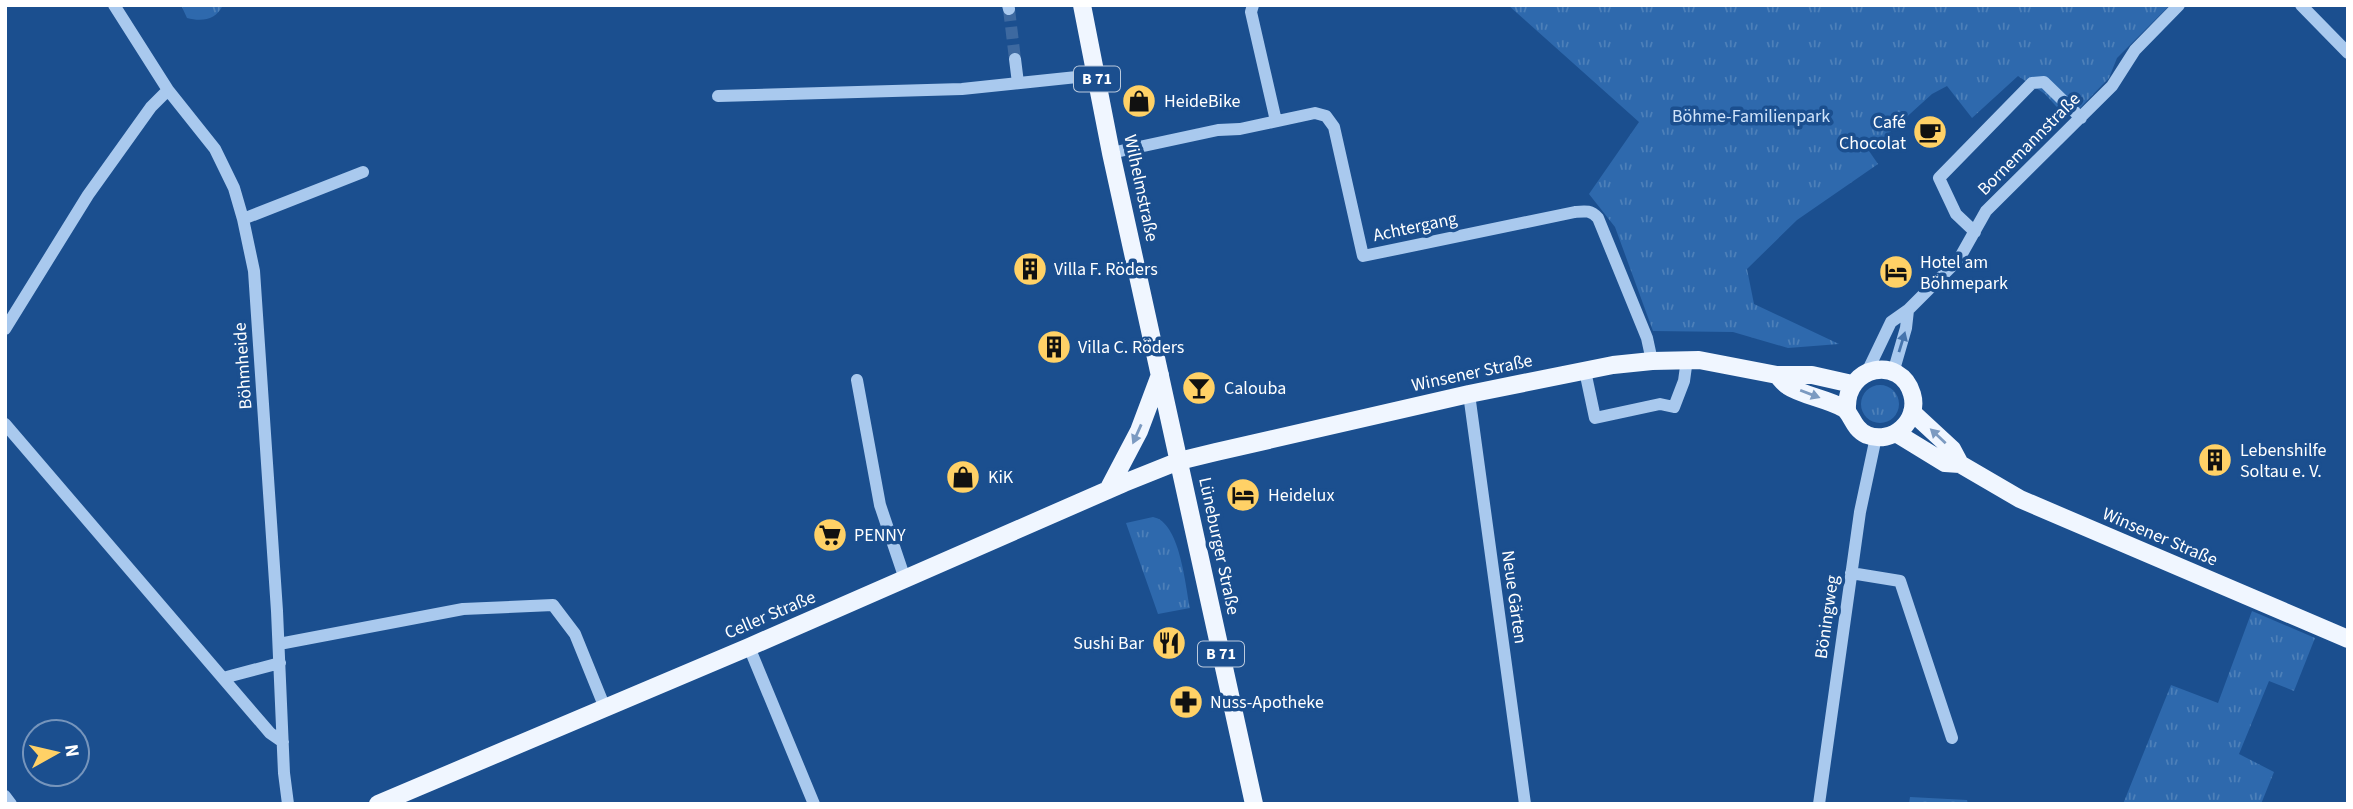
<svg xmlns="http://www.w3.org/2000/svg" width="2353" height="809" font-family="'Source Sans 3',sans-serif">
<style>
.grass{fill:url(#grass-tufts)}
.cemetery{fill:url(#cemetery-stones)}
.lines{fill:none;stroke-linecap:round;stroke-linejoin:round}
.minor-tunnel{stroke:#3d69a0;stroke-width:12;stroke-dasharray:12 6;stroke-linecap:butt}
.minor{stroke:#a9c9ee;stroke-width:12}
.major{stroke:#f0f6ff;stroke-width:18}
.oneway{fill:#4674ac}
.oneway2{fill:#7b9ac1}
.labels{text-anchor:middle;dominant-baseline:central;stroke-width:7;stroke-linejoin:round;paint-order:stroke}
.shield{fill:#1b4f8f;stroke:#bbcadd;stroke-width:2}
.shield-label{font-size:16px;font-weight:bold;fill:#fff}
.poi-label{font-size:18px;fill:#fff;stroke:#1b4f8f;text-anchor:start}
.park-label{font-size:18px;fill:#cfe3fa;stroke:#1b4f8f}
.street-label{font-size:18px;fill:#fff;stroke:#1b4f8f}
</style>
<defs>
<pattern id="grass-tufts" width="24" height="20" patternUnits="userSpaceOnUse" patternTransform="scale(1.75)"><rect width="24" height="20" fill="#2e69ad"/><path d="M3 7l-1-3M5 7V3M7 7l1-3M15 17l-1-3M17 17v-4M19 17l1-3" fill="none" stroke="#4d80b9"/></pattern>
<pattern id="cemetery-stones" width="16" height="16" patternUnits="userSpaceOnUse" patternTransform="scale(1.75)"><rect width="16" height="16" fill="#2e69ad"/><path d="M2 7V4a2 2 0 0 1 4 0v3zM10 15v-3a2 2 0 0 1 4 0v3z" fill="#4d80b9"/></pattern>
</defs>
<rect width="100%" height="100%" fill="#1b4f8f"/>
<path class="grass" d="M181,5H223C216,20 202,22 187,18Z
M1508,5H2170L2117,58L2109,78L2078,110L2064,115L2045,94L2018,76L1972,118L1947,86L1932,94L1869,151L1878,164L1797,220L1747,269L1754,304L1839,344L1788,348L1733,332L1653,331L1615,227L1589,194L1639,122Z
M1861 404a19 19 0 1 1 38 0a19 19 0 1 1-38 0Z
M1153,517C1180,522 1185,584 1190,608L1158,614L1126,523Z
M2252,611L2315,638L2294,691L2269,681L2239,754L2274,772L2261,804H2123L2171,685L2218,703Z"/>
<path class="cemetery" d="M1910,797L1967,800L1968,804H1909Z"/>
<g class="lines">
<path class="minor-tunnel" d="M1009,9L1015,59"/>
<path class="minor" d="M114,5L168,90L215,149L234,188L243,219L254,271L277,611L284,773L288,804
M1008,5L1009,9
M1253,5L1251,12L1276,121
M2301,5L2348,53
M1015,59L1018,83
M718,96L962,89L1096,75
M1111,153L1218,130L1240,129L1315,113L1326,116L1334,127L1363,256L1575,212C1585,211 1591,210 1598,218L1647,338L1652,361
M243,219L363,172
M1975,232L1956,214L1939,178L2032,83L2044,82L2081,118
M5,329L88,195L151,107L168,90
M1585,371L1595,418L1660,404L1674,407L1684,381L1687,359
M1867,372L1891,322L1908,310L1959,259L1986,211L2112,86L2135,50L2179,5
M1893,373L1906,328L1908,310
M857,380L880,505L905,579
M1469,394L1525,804
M5,424L270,733L283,742
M1851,573L1900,581L1952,738
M279,644L463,609L553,605L575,634L605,708
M749,647L814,804
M223,678L280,663
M5,796L11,804
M1819,804L1860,512L1876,437"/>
<path class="major" d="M1082,5L1111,153L1254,804
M1777,375C1780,378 1784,384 1788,386C1801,395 1828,399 1843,408C1852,413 1852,428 1867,435C1892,445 1920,421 1912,394C1901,355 1845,365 1847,409
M1912,412L1952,449L1960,464
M1896,433L1945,463L1960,464L2020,499L2348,639
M1108,490L1139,431L1160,375
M378,804L749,647L1124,483L1179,461L1216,452L1469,394L1613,365L1652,361L1699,360L1777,375H1812L1852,384"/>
</g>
<defs><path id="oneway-solid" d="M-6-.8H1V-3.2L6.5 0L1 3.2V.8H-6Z" transform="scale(1.75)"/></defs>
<use class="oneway" href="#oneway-solid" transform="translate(1902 342) rotate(-73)"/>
<g class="oneway2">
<use href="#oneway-solid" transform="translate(1810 394) rotate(21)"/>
<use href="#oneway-solid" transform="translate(1137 434) rotate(114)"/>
<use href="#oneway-solid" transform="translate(1938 436) rotate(-137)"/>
</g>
<defs>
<g id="shop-disc" transform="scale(1.75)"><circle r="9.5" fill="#ffd166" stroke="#1b4f8f"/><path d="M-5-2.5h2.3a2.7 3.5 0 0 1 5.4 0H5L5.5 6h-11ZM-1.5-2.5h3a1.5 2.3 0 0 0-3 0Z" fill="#111"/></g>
<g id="cafe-disc" transform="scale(1.75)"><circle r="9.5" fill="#ffd166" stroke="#1b4f8f"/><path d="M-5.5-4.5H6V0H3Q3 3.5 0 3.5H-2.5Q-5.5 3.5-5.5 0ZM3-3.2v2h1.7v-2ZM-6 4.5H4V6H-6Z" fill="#111"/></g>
<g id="building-disc" transform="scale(1.75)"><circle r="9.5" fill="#ffd166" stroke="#1b4f8f"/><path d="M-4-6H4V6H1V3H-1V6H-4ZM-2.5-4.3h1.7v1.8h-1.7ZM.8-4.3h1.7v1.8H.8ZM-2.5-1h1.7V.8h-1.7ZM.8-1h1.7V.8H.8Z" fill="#111"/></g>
<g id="hotel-disc" transform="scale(1.75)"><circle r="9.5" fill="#ffd166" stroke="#1b4f8f"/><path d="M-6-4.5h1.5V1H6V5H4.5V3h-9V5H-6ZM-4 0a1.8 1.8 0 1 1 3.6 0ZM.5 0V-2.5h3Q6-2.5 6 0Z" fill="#111"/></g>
<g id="bar-disc" transform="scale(1.75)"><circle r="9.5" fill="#ffd166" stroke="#1b4f8f"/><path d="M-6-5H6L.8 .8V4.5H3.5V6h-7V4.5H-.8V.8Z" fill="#111"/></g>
<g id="supermarket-disc" transform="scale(1.75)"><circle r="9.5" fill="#ffd166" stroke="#1b4f8f"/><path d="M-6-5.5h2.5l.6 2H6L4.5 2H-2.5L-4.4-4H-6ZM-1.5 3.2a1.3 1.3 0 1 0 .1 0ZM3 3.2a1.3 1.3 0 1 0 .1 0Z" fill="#111"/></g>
<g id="restaurant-disc" transform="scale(1.75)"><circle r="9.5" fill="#ffd166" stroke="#1b4f8f"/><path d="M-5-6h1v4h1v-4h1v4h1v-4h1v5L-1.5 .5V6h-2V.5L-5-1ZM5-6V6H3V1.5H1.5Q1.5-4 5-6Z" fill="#111"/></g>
<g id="pharmacy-disc" transform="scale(1.75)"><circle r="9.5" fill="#ffd166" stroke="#1b4f8f"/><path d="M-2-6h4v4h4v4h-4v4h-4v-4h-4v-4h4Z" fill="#111"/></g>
</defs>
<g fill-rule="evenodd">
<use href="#shop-disc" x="1139" y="101"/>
<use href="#cafe-disc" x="1930" y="132"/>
<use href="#building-disc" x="1030" y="269"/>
<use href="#hotel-disc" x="1896" y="272"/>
<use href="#building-disc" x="1054" y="347"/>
<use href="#bar-disc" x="1199" y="388"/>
<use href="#building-disc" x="2215" y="460"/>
<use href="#shop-disc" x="963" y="477"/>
<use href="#hotel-disc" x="1243" y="495"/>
<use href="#supermarket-disc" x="830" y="535"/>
<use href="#restaurant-disc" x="1169" y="643"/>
<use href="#pharmacy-disc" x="1186" y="702"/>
</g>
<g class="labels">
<g class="shield">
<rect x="1074" y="66.5" width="46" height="25" rx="5"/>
<rect x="1198" y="641.5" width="46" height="25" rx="5"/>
</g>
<g class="shield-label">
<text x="1097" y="79">B 71</text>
<text x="1221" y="654">B 71</text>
</g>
<g class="poi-label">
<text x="1164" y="101">HeideBike</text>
<text x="1906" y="122" text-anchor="end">Café<tspan x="1906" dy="21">Chocolat</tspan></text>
<text x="1920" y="262">Hotel am<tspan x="1920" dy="21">Böhmepark</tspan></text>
<text x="1054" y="269">Villa F. Röders</text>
<text x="1078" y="347">Villa C. Röders</text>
<text x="1224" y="388">Calouba</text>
<text x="2240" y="450">Lebenshilfe<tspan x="2240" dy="21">Soltau e. V.</tspan></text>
<text x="988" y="477">KiK</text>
<text x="1268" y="495">Heidelux</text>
<text x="854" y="535">PENNY</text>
<text x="1144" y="643" text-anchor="end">Sushi Bar</text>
<text x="1210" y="702">Nuss-Apotheke</text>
</g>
<g class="park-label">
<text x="1751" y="116">Böhme-Familienpark</text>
</g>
<g class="street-label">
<text transform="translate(2029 144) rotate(-45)">Bornemannstraße</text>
<text transform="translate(1141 188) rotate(78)">Wilhelmstraße</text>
<text transform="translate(1415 227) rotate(-12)">Achtergang</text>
<text transform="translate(243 366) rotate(-94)">Böhmheide</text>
<text transform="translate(1472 373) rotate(-12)">Winsener Straße</text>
<text transform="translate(2160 537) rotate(23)">Winsener Straße</text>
<text transform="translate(1219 546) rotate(78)">Lüneburger Straße</text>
<text transform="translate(1514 597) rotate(82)">Neue Gärten</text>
<text transform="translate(770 615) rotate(-23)">Celler Straße</text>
<text transform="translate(1827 617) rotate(-82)">Böningweg</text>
</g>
</g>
<rect width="2353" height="809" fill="none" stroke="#ffffff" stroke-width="14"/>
<g transform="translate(56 753) rotate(82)"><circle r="33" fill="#1b4f8f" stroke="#7695bc" stroke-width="2"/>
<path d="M0-5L12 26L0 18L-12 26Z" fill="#ffd166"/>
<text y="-10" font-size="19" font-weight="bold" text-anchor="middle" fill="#ffffff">N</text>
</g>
</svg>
